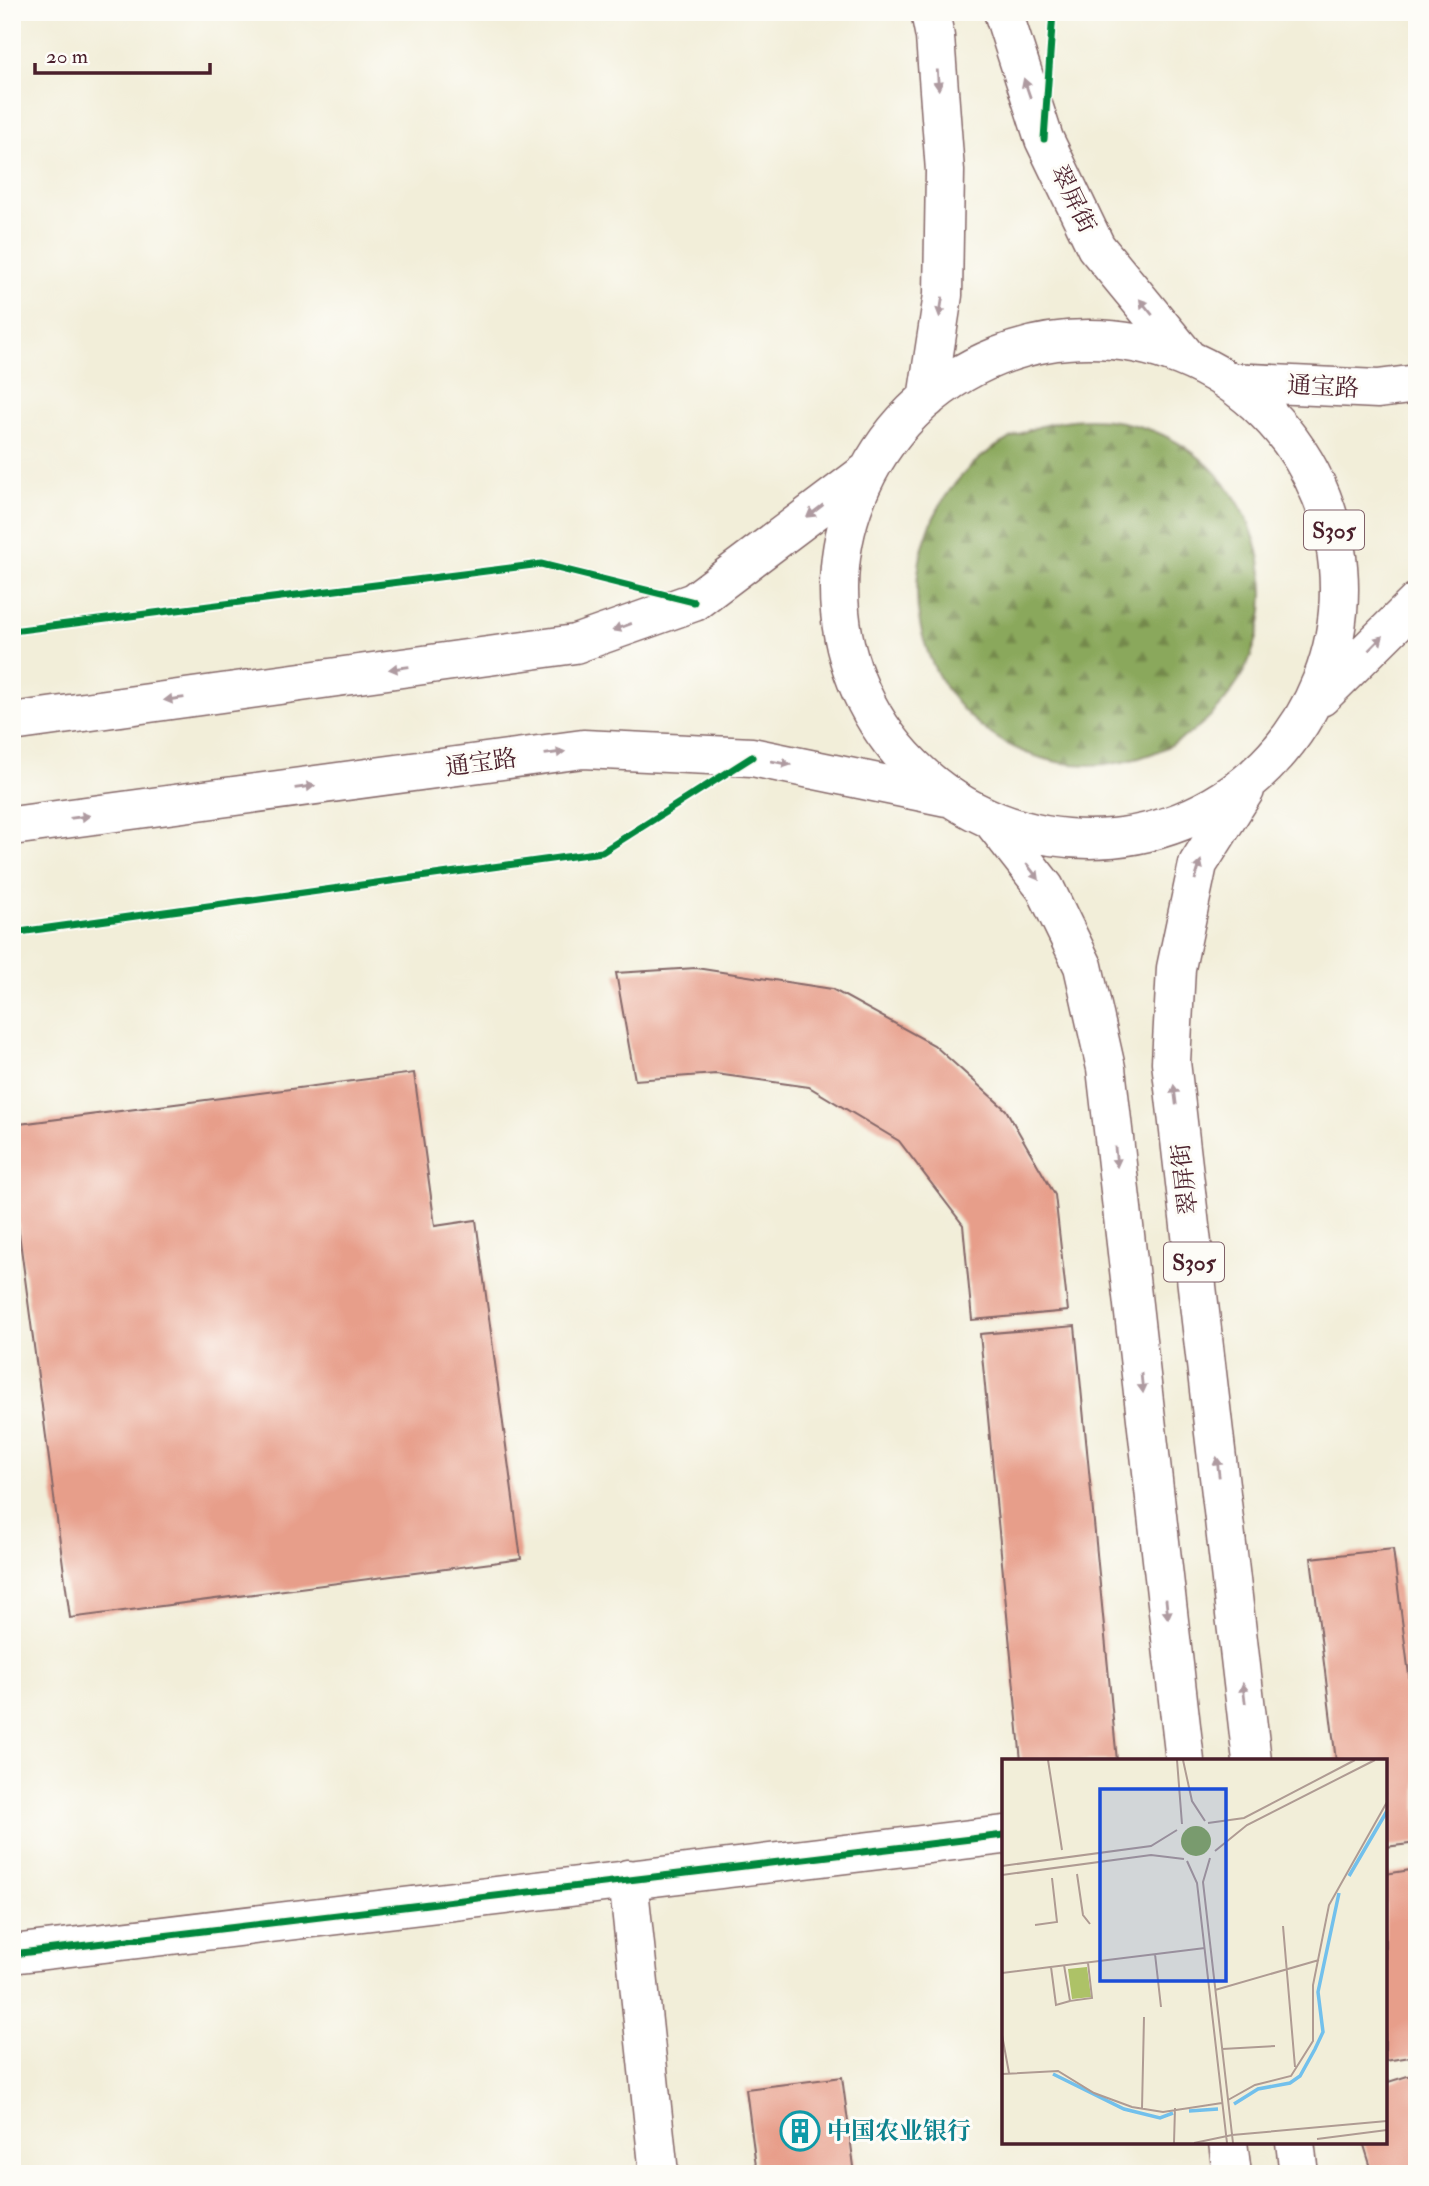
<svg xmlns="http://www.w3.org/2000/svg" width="1429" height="2186" font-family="'IM FELL Double Pica','Noto Serif SC',serif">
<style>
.forest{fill:url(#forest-firs);stroke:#6a6444;stroke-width:2}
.building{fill:#e79e8a}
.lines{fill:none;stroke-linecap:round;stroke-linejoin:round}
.minor-casing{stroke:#856768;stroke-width:41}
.major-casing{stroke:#856768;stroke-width:41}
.minor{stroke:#fff;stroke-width:38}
.major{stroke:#fff;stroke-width:38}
.cycleway-casing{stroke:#fdfcf7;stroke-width:11}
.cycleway{stroke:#00873e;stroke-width:7}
.oneway{fill:#ae9aa0}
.labels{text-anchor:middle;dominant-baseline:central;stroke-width:6;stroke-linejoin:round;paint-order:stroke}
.shield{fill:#fdfcf7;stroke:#806168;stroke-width:2}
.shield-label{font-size:23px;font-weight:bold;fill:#4a1f2b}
.street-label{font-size:24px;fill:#4a1f2b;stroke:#fdfcf7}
.culture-label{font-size:24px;font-weight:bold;fill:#0d838f;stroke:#fdfcf7;text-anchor:start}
.inset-river{fill:none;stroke:#72c0ec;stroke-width:3.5}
.inset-road{fill:none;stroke:#af9b93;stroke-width:2}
.view{fill:#1d4ed8;fill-opacity:0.15;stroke:#1d4ed8;stroke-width:3.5}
.inset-edge{fill:none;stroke:#4a1f2b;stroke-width:3.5}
</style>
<defs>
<pattern id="forest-firs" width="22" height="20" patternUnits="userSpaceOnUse" patternTransform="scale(1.75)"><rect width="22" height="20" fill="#8aa85c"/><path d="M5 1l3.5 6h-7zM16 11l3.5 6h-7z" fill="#73884c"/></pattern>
</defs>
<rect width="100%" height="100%" fill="#fdfcf7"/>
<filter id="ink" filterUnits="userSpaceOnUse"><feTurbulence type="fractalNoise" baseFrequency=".0143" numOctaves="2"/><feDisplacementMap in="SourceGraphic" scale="14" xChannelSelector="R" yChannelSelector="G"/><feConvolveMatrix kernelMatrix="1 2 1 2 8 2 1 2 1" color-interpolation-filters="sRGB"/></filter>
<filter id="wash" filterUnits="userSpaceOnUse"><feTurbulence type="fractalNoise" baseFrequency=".00686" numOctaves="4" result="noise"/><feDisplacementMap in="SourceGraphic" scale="28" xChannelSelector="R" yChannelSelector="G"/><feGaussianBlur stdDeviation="1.57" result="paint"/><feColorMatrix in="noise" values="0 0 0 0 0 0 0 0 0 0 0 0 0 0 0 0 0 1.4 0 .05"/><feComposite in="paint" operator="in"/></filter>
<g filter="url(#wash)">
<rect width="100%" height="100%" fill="#f2eed9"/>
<path class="forest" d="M917 592a173 173 0 1 1 346 0a173 173 0 1 1-346 0Z"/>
<g id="blocks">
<path class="building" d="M696,968L832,989L934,1045L1006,1110L1055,1195L1068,1311L972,1320L963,1225L899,1141L809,1087L716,1074L635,1080L616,973Z
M414,1073L435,1226L476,1220L521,1559L70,1618L12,1180V1125Z
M1075,1326L1117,1761H1021L980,1334Z
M1393,1549L1417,1738V1843L1385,1847V1761H1336L1311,1558Z
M1417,1869V2056L1385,2061V1874Z
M1417,2073V2174H1373L1363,2142H1385V2083Z
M842,2077L855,2174H757L746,2089Z"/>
</g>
</g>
<g filter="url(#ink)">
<use href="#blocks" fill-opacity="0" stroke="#856768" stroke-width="2"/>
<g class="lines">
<g class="minor-casing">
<path id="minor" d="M628,1879L659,2174
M12,1954L1004,1835"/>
</g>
<g class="major-casing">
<path id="major" d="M1003,12L1044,139L1096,247L1189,360
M839 589a250 250 0 1 1 500 0a250 250 0 1 1-500 0Z
M1229,382L1378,389L1417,384
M927,399L943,295L945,171L935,37L930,12
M1321,697L1417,602
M12,722L575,644L694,602L868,471
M1245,790L1198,864L1176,968L1171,1062L1252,1761
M991,819L1045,888L1083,966L1106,1068L1185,1761
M12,826L583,749L752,757L946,797
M1228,2142L1232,2174
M1295,2142L1299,2174"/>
</g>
<use href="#minor" class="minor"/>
<use href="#major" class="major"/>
<g class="cycleway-casing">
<path id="cycleway" d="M1044,139L1053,12
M12,631L541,564L694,602
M12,933L602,852L752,757
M12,1954L1004,1835"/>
</g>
<use href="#cycleway" class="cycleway"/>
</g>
<defs><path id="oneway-solid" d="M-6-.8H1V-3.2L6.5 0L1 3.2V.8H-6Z" transform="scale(1.75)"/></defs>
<g class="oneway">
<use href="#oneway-solid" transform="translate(938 80) rotate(86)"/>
<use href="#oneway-solid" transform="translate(1027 88) rotate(-109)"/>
<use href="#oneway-solid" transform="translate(941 307) rotate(99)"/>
<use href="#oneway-solid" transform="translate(1146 307) rotate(-129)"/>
<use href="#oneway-solid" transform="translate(815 511) rotate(143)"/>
<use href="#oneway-solid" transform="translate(622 627) rotate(160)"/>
<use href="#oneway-solid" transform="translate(1376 643) rotate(-45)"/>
<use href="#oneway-solid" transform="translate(399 668) rotate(172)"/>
<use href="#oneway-solid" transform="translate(174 699) rotate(172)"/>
<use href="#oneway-solid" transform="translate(555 753) rotate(-8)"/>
<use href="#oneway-solid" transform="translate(781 763) rotate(12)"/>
<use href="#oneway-solid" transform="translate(305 787) rotate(-8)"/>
<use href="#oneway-solid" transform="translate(80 817) rotate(-8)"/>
<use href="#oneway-solid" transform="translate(1198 870) rotate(-73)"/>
<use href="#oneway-solid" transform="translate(1033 872) rotate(52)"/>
<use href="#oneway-solid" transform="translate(1175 1095) rotate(-97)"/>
<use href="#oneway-solid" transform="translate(1116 1157) rotate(84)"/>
<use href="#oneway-solid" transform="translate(1142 1383) rotate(84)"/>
<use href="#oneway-solid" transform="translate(1218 1467) rotate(-97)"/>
<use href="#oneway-solid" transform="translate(1167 1609) rotate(84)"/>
<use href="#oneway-solid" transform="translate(1244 1693) rotate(-97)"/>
</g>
</g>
<defs>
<g id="building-ring" transform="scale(2.0125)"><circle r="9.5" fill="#fdfcf7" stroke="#0f9aa8" stroke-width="1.5"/><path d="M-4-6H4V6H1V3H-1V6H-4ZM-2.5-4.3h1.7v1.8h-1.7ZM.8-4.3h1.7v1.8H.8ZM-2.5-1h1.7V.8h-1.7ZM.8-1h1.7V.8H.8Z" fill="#0f9aa8"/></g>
</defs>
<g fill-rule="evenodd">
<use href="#building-ring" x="800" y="2131"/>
</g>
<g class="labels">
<g class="shield">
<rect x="1304" y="510.5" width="60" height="39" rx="5"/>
<rect x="1164" y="1242.5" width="60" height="39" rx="5"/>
</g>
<g class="shield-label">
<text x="1334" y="530">S305</text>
<text x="1194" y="1262">S305</text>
</g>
<g class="street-label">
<text transform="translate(1073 199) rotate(64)">翠屏街</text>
<text transform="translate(1323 387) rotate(3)">通宝路</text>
<text transform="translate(481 763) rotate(-8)">通宝路</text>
<text transform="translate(1185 1179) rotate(-97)">翠屏街</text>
</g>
<g class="culture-label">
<text x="827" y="2131">中国农业银行</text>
</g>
</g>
<g transform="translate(1002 1759)">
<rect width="385" height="385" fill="#f2eed9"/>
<path d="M179 82a15 15 0 1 1 30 0a15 15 0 1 1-30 0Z" fill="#8aa85c"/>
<path d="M85,208L89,238L70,240L66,210Z" fill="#adc267"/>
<path class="inset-river" d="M347,117L385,52M51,315L122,350L158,359L171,354M232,345L256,330L288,324L298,317L313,290L321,273L316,233L337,134M187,352L216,350"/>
<path class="inset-road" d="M46,1L60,91M175,1L180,65M181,1L190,42L203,62M206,64L242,59L353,1M213,92L245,66L373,1M208,99L201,123L231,384M185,102L195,124L225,384M0,107L149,87L175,71M75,115L81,156L88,165M0,116L149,96L182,100M33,166L55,163L50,119M281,167L293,308M153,195L159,248M62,206L68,242L90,239L86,204M49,208L54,246L68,242M0,214L203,189M213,231L317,201M0,241V275M0,276L7,314M220,290L273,287M0,315L56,312L92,334L130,348L161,353L220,344M226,341L253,326L289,317L311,282V226L327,146L385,43M140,350L142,258M315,380L385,371M172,384L173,349M192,384L230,376L385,362"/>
<path class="view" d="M98,30H224V222H98Z"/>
<rect width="385" height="385" class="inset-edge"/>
</g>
<rect width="1429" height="2186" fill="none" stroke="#fdfcf7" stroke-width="42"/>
<path d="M35 63v10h175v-10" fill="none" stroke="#4a1f2b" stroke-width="3.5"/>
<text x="46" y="63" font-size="21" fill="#4a1f2b" stroke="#fdfcf7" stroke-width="5" paint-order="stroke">20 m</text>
</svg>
